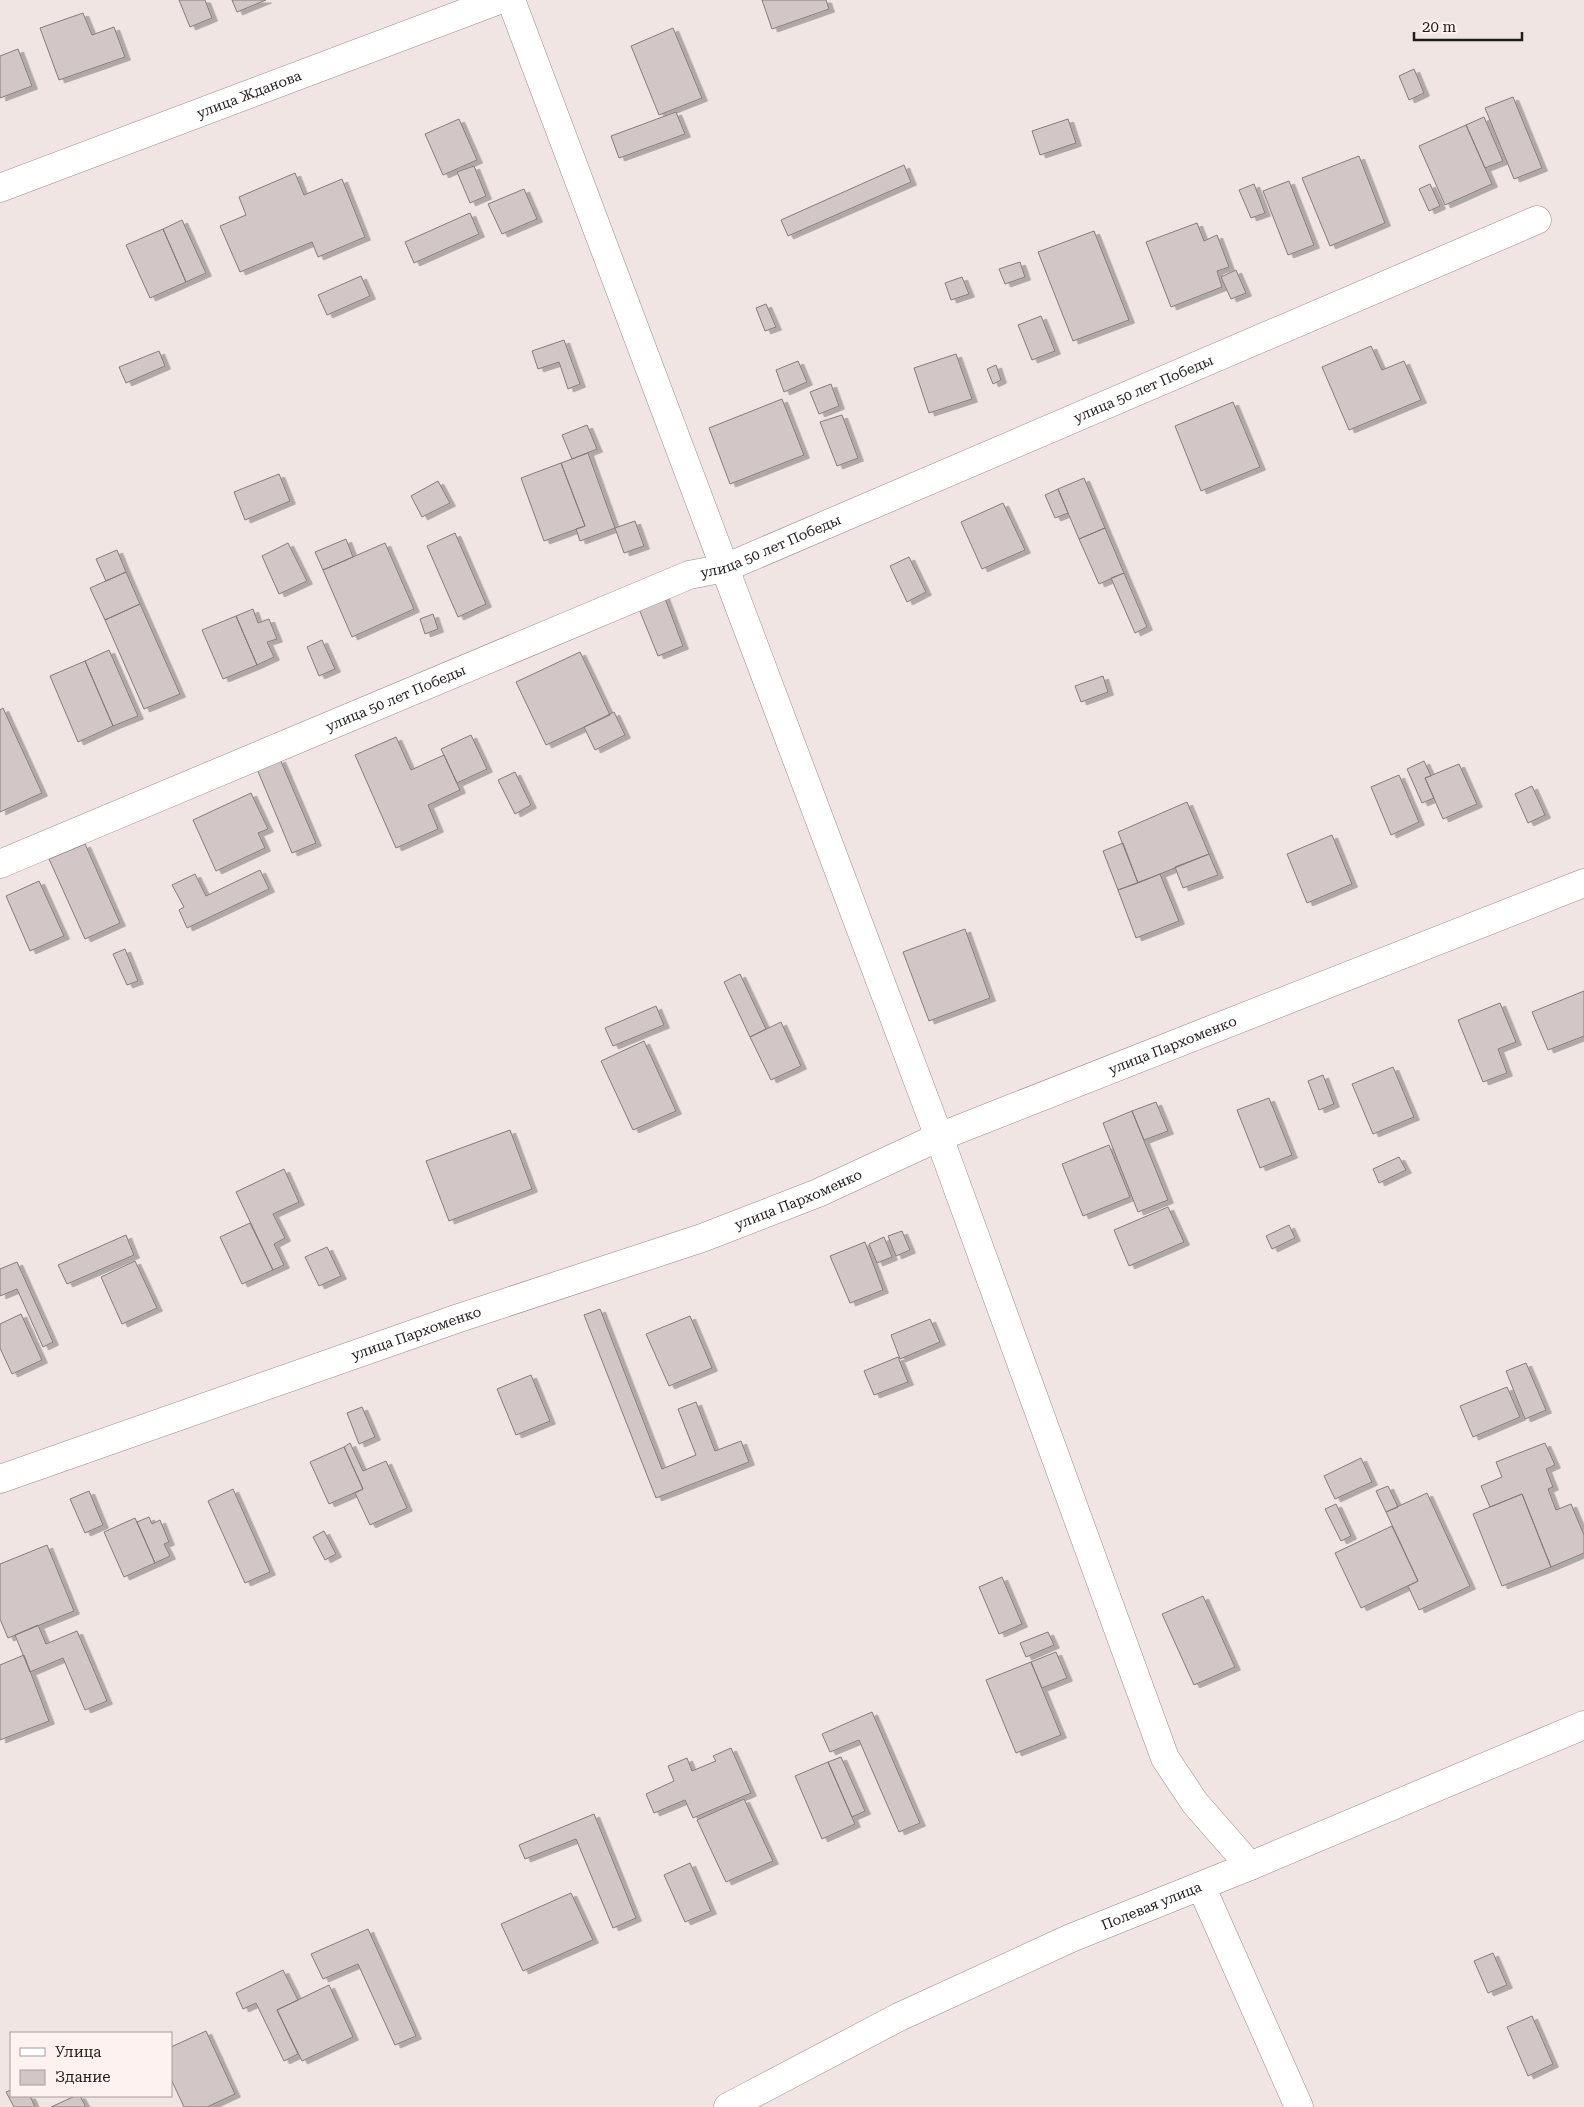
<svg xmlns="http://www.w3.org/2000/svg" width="1584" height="2107" font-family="'Roboto Serif',serif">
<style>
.building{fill:#d2c7c6;stroke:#867b7a;filter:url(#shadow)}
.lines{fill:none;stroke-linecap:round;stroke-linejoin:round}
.minor-casing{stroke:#958a89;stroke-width:29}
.minor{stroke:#fff;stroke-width:28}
.labels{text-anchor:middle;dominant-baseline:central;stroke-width:5;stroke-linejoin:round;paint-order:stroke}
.street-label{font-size:14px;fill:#201c1b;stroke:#fdf2f0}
</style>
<defs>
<filter id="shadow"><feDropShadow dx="5.5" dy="3" stdDeviation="0" flood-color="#0004"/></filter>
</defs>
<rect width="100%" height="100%" fill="#f0e5e3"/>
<path class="building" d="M179,0H205L212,18L190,27Z
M232,0H266L237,12Z
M762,0H826L829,9L772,29Z
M83,13L92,35L114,27L125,57L59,80L40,28Z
M673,28L702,98L659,115L631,46Z
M18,49L32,86L0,98V56Z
M1414,69L1424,93L1409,100L1399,76Z
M1513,97L1542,168L1514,179L1485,108Z
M676,112L685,134L619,158L611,136Z
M1484,117L1503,161L1485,168L1466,125Z
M459,119L477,160L443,175L425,134Z
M1068,119L1076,143L1040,155L1032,131Z
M1466,125L1492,184L1445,205L1419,146Z
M1359,156L1385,223L1330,246L1302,178Z
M904,165L911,182L788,236L781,220Z
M474,166L486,196L470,203L457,172Z
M295,173L304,195L342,179L365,237L318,257L312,242L240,272L220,226L246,215L239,197Z
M1289,181L1314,245L1288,255L1263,191Z
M1254,184L1265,213L1251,218L1239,190Z
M1430,184L1440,206L1429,211L1419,189Z
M524,189L537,219L502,234L488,204Z
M470,213L479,234L414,263L405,242Z
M182,220L206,273L186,282L163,229Z
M1197,223L1204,241L1217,235L1229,267L1217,271L1222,287L1171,307L1146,242Z
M163,229L186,282L150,298L126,245Z
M1094,231L1129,320L1073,341L1038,252Z
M1020,262L1025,277L1005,284L999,269Z
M1236,270L1246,293L1231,299L1221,277Z
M361,276L370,296L327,315L318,295Z
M962,277L969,294L951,300L945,283Z
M766,304L776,327L765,331L756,308Z
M1041,316L1055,351L1032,360L1018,325Z
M564,340L580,384L568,389L559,362L538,369L532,351Z
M1371,346L1382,370L1404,361L1421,400L1349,430L1322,367Z
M159,351L165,366L126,383L119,367Z
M956,354L972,399L929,413L914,368Z
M798,361L807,382L784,392L776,370Z
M996,365L1001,380L993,384L987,369Z
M831,384L839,406L819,414L810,392Z
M782,399L804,455L730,484L709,428Z
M1233,402L1260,467L1201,491L1175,426Z
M842,415L858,458L837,466L820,422Z
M587,425L597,449L572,459L562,435Z
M588,453L615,528L580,541L576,529L585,526L561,463Z
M561,463L585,526L544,541L521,478Z
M279,474L290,501L245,520L234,492Z
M1084,478L1105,528L1079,539L1058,489Z
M438,481L450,503L422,517L411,496Z
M1058,489L1068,513L1055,518L1045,495Z
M1003,503L1025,550L982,569L961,522Z
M635,521L644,546L624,553L615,528Z
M1105,528L1124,573L1099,584L1079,539Z
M455,533L486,604L458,617L427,546Z
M346,539L353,557L323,570L315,552Z
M288,543L307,581L279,594L262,556Z
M385,543L414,609L352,637L323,570Z
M117,550L126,572L106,581L96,559Z
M909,557L926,592L907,602L890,566Z
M126,572L140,604L105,620L90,588Z
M1124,573L1147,627L1135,633L1111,578Z
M663,593L683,646L658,656L637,604Z
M140,604L180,694L144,709L105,620Z
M253,609L258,623L269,619L277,639L267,642L274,657L257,665L236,616Z
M433,614L438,629L425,634L420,619Z
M236,616L257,665L223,679L202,630Z
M322,640L335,669L319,676L307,647Z
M109,650L138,716L113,726L85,661Z
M580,652L610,715L546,745L516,682Z
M85,661L113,726L78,742L50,676Z
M1103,676L1108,692L1081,702L1075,686Z
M3,708L42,793L0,812V710Z
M614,712L625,735L595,750L584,727Z
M471,735L487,769L457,783L441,749Z
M396,737L411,770L444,755L460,790L428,805L438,829L396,848L355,755Z
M280,759L316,843L292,853L257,769Z
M1424,761L1431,776L1425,778L1434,798L1422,803L1407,769Z
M1459,764L1477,804L1443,819L1425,778Z
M515,772L531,805L515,814L498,780Z
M1399,775L1419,822L1391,835L1371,787Z
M1532,786L1545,815L1528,823L1515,794Z
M251,793L268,829L258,833L265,848L216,871L193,820Z
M1187,802L1209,854L1138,883L1118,832Z
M1332,835L1352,884L1307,903L1287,854Z
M1123,843L1138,883L1118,890L1103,851Z
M85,844L120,923L85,939L49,859Z
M1209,854L1218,875L1183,888L1175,867Z
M260,870L269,889L187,928L179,910L184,907L172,885L195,874L206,896Z
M1160,874L1179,921L1136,938L1118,890Z
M39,881L64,936L30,951L6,896Z
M965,929L990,998L929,1021L903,952Z
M125,949L138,981L127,985L113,954Z
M740,974L766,1029L750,1037L724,982Z
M1584,991V1036L1548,1050L1532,1012Z
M1500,1003L1516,1042L1498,1049L1507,1073L1483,1082L1458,1020Z
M656,1006L664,1025L613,1046L605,1028Z
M781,1022L801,1066L771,1080L750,1037Z
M644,1041L676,1111L633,1130L601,1061Z
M1393,1067L1414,1117L1373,1134L1352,1084Z
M1323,1075L1334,1104L1319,1110L1308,1081Z
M1269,1098L1292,1155L1260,1168L1237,1110Z
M1156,1102L1168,1131L1144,1140L1132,1111Z
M1132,1111L1168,1200L1138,1212L1103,1123Z
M510,1130L532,1189L449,1221L426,1161Z
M1109,1145L1130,1197L1083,1216L1062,1164Z
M1399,1157L1406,1170L1379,1183L1373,1169Z
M284,1169L299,1202L273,1214L285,1238L274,1244L284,1265L273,1270L236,1192Z
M1168,1207L1184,1242L1129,1266L1114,1230Z
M250,1223L273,1270L242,1284L220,1237Z
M1289,1225L1295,1238L1272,1249L1266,1236Z
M902,1231L910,1250L896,1256L888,1236Z
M126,1235L134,1255L67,1284L58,1265Z
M884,1237L892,1257L877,1263L869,1244Z
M865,1242L883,1290L850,1303L830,1256Z
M327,1247L341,1276L319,1286L305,1257Z
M135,1261L157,1308L122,1324L101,1277Z
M17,1262L53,1342L43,1347L17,1289L0,1296V1269Z
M600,1309L662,1469L696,1455L678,1409L696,1402L715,1451L741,1441L749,1462L656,1498L584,1315Z
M21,1314L42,1360L12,1374L0,1348V1324Z
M690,1316L712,1368L669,1386L646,1334Z
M930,1319L940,1342L900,1359L891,1335Z
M898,1357L908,1382L874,1395L864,1371Z
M1526,1363L1546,1410L1525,1419L1506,1371Z
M531,1375L550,1421L516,1435L497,1389Z
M1507,1387L1520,1417L1473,1437L1460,1406Z
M362,1407L375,1437L359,1444L347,1413Z
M350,1443L363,1471L386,1461L407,1508L370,1525L355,1493L363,1489L344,1447Z
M1545,1443L1555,1465L1546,1469L1553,1487L1548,1489L1556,1510L1571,1504L1584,1535V1553L1551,1567L1522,1494L1490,1507L1481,1486L1502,1477L1496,1462Z
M344,1447L363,1489L329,1504L310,1462Z
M1361,1458L1372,1482L1335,1499L1324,1476Z
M1388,1486L1398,1507L1386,1512L1376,1491Z
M233,1489L270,1572L245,1583L208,1501Z
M89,1491L103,1525L85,1533L70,1499Z
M1427,1493L1470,1586L1419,1610L1408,1586L1418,1581L1386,1512Z
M1522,1494L1551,1567L1502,1586L1473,1514Z
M1336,1504L1351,1536L1341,1541L1325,1509Z
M149,1517L152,1524L160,1520L169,1542L164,1544L170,1556L155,1563L137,1522Z
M135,1518L155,1563L124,1577L104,1532Z
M1392,1526L1418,1581L1361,1608L1335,1553Z
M324,1531L336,1554L325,1560L313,1537Z
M47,1545L74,1611L8,1638L0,1619V1564Z
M1002,1577L1022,1624L999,1634L979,1587Z
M1203,1596L1235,1667L1194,1685L1162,1614Z
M38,1625L46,1644L77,1631L107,1701L85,1710L63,1658L30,1672L15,1635Z
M1048,1632L1054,1645L1026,1657L1020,1643Z
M1056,1652L1067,1678L1042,1688L1031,1662Z
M24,1655L49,1721L0,1740V1665Z
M1031,1662L1061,1735L1016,1753L986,1680Z
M872,1712L920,1823L899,1832L859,1740L830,1752L822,1734Z
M731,1748L751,1793L693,1818L685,1800L654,1813L646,1794L674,1781L668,1766L687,1758L692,1771L716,1761L713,1756Z
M841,1757L865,1811L852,1817L828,1762Z
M828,1762L855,1824L822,1839L795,1776Z
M744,1799L773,1861L726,1882L697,1820Z
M594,1814L636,1918L613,1928L576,1839L525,1859L519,1845Z
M690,1863L711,1911L685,1922L664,1875Z
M571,1893L593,1940L523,1971L501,1924Z
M368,1929L416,2036L395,2045L358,1964L323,1979L311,1954Z
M1493,1953L1507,1985L1488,1993L1474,1961Z
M283,1970L298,2000L277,2010L298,2054L284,2061L256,2003L243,2009L236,1993Z
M329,1985L353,2037L302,2061L277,2010Z
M1532,2016L1553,2064L1528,2076L1507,2027Z
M206,2031L235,2094L207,2107H184L171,2079V2047Z
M11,2090V2096H30L35,2107H14L6,2092Z
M75,2096H80L86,2107H51Z"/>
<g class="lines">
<g class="minor-casing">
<g id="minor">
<path d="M511,0L939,1137L1165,1758L1195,1803L1250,1866"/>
<path id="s1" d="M0,188L499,0"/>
<path id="s2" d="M0,864L689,575L725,568L1537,220"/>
<path id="s3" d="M0,1479L456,1319L702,1238L818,1193L939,1137L1584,883"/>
<path d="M1201,1886L1299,2107"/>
<path id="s4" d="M728,2107L899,2017L1071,1938L1250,1866L1584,1725"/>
</g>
</g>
<use href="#minor" class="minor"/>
</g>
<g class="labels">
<g class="street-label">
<text stroke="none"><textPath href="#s1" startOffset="266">улица Жданова</textPath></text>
<text stroke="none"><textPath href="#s2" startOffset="1239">улица 50 лет Победы</textPath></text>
<text stroke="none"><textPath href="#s2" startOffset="834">улица 50 лет Победы</textPath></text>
<text stroke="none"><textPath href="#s2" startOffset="429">улица 50 лет Победы</textPath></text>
<text stroke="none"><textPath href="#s3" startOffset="1251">улица Пархоменко</textPath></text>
<text stroke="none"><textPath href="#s3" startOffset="846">улица Пархоменко</textPath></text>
<text stroke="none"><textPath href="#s3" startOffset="441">улица Пархоменко</textPath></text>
<text stroke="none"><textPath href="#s4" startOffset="469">Полевая улица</textPath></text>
</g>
</g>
<rect x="10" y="2032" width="162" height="65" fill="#fdf2f0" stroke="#a59c9b"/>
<rect x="20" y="2048" width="25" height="8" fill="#ffffff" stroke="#a59c9b"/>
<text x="55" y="2057" font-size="15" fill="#201c1b">Улица</text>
<rect x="20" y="2070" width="25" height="15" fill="#d2c7c6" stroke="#a59c9b"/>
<text x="55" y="2082" font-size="15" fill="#201c1b">Здание</text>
<path d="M1414 32v8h108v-8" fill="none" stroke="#201c1b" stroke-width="2.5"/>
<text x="1422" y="32" font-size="15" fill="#201c1b" stroke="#fdf2f0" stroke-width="4" paint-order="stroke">20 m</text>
</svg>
